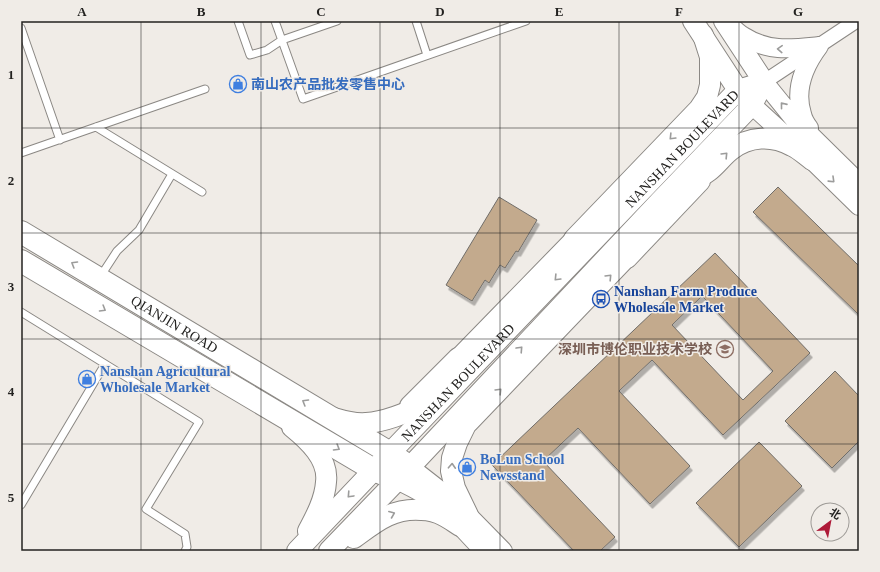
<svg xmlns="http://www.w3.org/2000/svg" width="880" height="572" font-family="'Times New Roman','Noto Sans SC',serif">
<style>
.building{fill:#c3aa8d;stroke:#716e6a;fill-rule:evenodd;filter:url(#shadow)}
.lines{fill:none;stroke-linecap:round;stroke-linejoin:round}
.service-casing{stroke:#8b8884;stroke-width:9}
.minor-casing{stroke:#8b8884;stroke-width:16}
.tertiary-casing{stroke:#8b8884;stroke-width:20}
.secondary-casing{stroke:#8b8884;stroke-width:22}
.primary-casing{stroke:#8b8884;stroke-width:24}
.service{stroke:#fff;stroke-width:7}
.minor{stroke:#fff;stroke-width:14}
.tertiary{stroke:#fff;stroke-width:18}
.secondary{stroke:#fff;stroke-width:20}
.primary{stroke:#fff;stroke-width:22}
.oneway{stroke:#9c9c9b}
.grid{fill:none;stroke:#232220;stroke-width:1;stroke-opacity:0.55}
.labels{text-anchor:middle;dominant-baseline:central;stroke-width:3;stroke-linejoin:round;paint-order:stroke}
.shop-label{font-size:14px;font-weight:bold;fill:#366cbe;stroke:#f0ece7;text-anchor:start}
.street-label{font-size:14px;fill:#232220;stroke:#f0ece7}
.transit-label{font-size:14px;font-weight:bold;fill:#164399;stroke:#f0ece7;text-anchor:start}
.education-label{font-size:14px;font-weight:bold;fill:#785e54;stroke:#f0ece7;text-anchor:end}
.neatline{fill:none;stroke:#232220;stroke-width:1.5}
.grid-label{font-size:13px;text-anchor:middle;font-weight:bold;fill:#232220}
</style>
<defs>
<filter id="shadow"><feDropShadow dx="2.5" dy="4.5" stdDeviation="0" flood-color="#0004"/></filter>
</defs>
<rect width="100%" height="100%" fill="#f0ece7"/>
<path class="building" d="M778,187L859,266V315L753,212Z
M499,197L537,220L518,252L516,251L505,268L500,265L489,283L485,280L472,301L446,285Z
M715,253L810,353L723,435L652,360L619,391L690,466L650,504L578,428L543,461L615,537L600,551H574L492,465ZM702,296L773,371L743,400L672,325Z
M835,371L859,396V441L832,468L785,421Z
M759,442L802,486L739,547L696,503Z"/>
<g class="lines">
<g class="service-casing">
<path id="service" d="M238,21L250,55L267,50L282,40L337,21
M275,21L303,99L526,21
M416,21L427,55
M21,28L60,140
M96,127L202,192
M21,153L205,89
M100,277L117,251L139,230L172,174
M21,312L199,422L146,509L185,534L187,547L185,551
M21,505L105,364"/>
</g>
<g class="minor-casing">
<path id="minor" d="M764,82L856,21"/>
</g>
<g class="tertiary-casing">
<path id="tertiary" d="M729,24C733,28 738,33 743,36C768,52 790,49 819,46
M764,82L794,119L859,183
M752,105L812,160L859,206
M809,128C806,124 803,119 802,114C794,89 804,66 819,46
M453,372L458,358L574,239L587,231
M469,423L627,258L634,246
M410,467L442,492L455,502L503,551
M397,480C409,486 422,492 433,500C452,515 467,534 484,551"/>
</g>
<g class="secondary-casing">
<g id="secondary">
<path d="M693,21L738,90L746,99"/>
<path d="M724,21L764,82"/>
<path d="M683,187C692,182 701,177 709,171C717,165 723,156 731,150C749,136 772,135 792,146C799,149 805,155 812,160"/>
<path d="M574,239L699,109L707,97L710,85V57L703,35"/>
<path d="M627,258L700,181"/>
<path d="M410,406L458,358"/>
<path d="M334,418C344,421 355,424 366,423C389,422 416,408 438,399"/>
<path d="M292,427C308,440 329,459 326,482C325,499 316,516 308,531"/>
<path d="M468,515L455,488L451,471L452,458L457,443L476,404"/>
<path d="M354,538C376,522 392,508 421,510C428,510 437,512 444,516C450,519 455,523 460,526"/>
<path id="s1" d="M297,551L390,453L738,90L764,82"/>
<path d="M329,551L410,467L659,202L752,105L764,82"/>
</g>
</g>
<g class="primary-casing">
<g id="primary">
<path id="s2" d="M21,232L390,453L410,467"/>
<path d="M21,261L374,470L397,480"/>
</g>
</g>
<use href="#service" class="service"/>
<use href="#minor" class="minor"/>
<use href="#tertiary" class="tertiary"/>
<use href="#secondary" class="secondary"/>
<use href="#primary" class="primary"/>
</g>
<defs><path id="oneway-chevron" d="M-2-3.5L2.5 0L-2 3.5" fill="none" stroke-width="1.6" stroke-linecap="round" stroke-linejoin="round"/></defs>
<g class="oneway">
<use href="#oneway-chevron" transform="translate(780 49) rotate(-177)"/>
<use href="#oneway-chevron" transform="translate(783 105) rotate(-129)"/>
<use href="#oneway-chevron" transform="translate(672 137) rotate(134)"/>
<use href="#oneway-chevron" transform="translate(725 155) rotate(-46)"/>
<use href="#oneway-chevron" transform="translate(832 180) rotate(44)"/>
<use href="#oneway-chevron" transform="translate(74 264) rotate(-149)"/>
<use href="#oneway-chevron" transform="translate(609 277) rotate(-46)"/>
<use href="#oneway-chevron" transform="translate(557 278) rotate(134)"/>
<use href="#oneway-chevron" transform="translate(103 309) rotate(31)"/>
<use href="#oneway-chevron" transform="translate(520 349) rotate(-47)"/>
<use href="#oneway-chevron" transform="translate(499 391) rotate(-46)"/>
<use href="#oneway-chevron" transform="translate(305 402) rotate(-149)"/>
<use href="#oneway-chevron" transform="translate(337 448) rotate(31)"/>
<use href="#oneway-chevron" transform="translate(452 466) rotate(-87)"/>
<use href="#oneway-chevron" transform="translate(350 495) rotate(133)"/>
<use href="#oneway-chevron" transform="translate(392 514) rotate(-22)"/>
</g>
<path class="grid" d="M141,21V551M261,21V551M380,21V551M500,21V551M619,21V551M739,21V551M21,128H859M21,233H859M21,339H859M21,444H859"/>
<defs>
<g id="shop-ring" transform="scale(0.9)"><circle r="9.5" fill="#f0ece7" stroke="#3f7fe0" stroke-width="1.5"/><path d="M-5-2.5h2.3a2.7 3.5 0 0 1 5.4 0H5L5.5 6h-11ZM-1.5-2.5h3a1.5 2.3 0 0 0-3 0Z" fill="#3f7fe0"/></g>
<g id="bus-ring" transform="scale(0.9)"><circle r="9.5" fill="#f0ece7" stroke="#1a4fb4" stroke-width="1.5"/><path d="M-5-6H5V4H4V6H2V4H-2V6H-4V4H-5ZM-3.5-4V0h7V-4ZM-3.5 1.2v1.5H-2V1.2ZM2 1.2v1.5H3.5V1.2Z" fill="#1a4fb4"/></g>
<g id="school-ring" transform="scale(0.9)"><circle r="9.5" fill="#f0ece7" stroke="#8d6e63" stroke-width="1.5"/><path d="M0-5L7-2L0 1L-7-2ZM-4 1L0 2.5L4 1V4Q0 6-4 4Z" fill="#8d6e63"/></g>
</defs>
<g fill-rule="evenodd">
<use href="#shop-ring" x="238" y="84"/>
<use href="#bus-ring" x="601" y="299"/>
<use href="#school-ring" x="725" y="349"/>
<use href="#shop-ring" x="87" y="379"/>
<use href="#shop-ring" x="467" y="467"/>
</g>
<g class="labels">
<g class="shop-label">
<text x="251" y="84">南山农产品批发零售中心</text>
<text x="100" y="371">Nanshan Agricultural<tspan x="100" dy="16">Wholesale Market</tspan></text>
<text x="480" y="459">BoLun School<tspan x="480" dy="16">Newsstand</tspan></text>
</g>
<g class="street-label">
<text stroke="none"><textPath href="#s1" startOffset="557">NANSHAN BOULEVARD</textPath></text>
<text stroke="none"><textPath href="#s2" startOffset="179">QIANJIN ROAD</textPath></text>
<text stroke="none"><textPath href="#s1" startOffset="233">NANSHAN BOULEVARD</textPath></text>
</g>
<g class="transit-label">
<text x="614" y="291">Nanshan Farm Produce<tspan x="614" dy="16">Wholesale Market</tspan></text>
</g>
<g class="education-label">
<text x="712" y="349">深圳市博伦职业技术学校</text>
</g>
</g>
<rect width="880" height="572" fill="none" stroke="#f0ece7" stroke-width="44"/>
<g transform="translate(830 522) rotate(32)"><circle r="19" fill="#f0ece7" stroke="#9e9b97"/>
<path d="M0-3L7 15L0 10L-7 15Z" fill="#ae1a38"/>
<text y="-6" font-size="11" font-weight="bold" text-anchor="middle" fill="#232220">北</text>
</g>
<rect x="22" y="22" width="836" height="528" class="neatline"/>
<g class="grid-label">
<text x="82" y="16">A</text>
<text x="201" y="16">B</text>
<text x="321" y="16">C</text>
<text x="440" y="16">D</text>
<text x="559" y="16">E</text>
<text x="679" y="16">F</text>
<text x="798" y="16">G</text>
<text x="11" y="79">1</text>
<text x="11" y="185">2</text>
<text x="11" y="291">3</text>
<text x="11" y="396">4</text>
<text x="11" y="502">5</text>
</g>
</svg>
